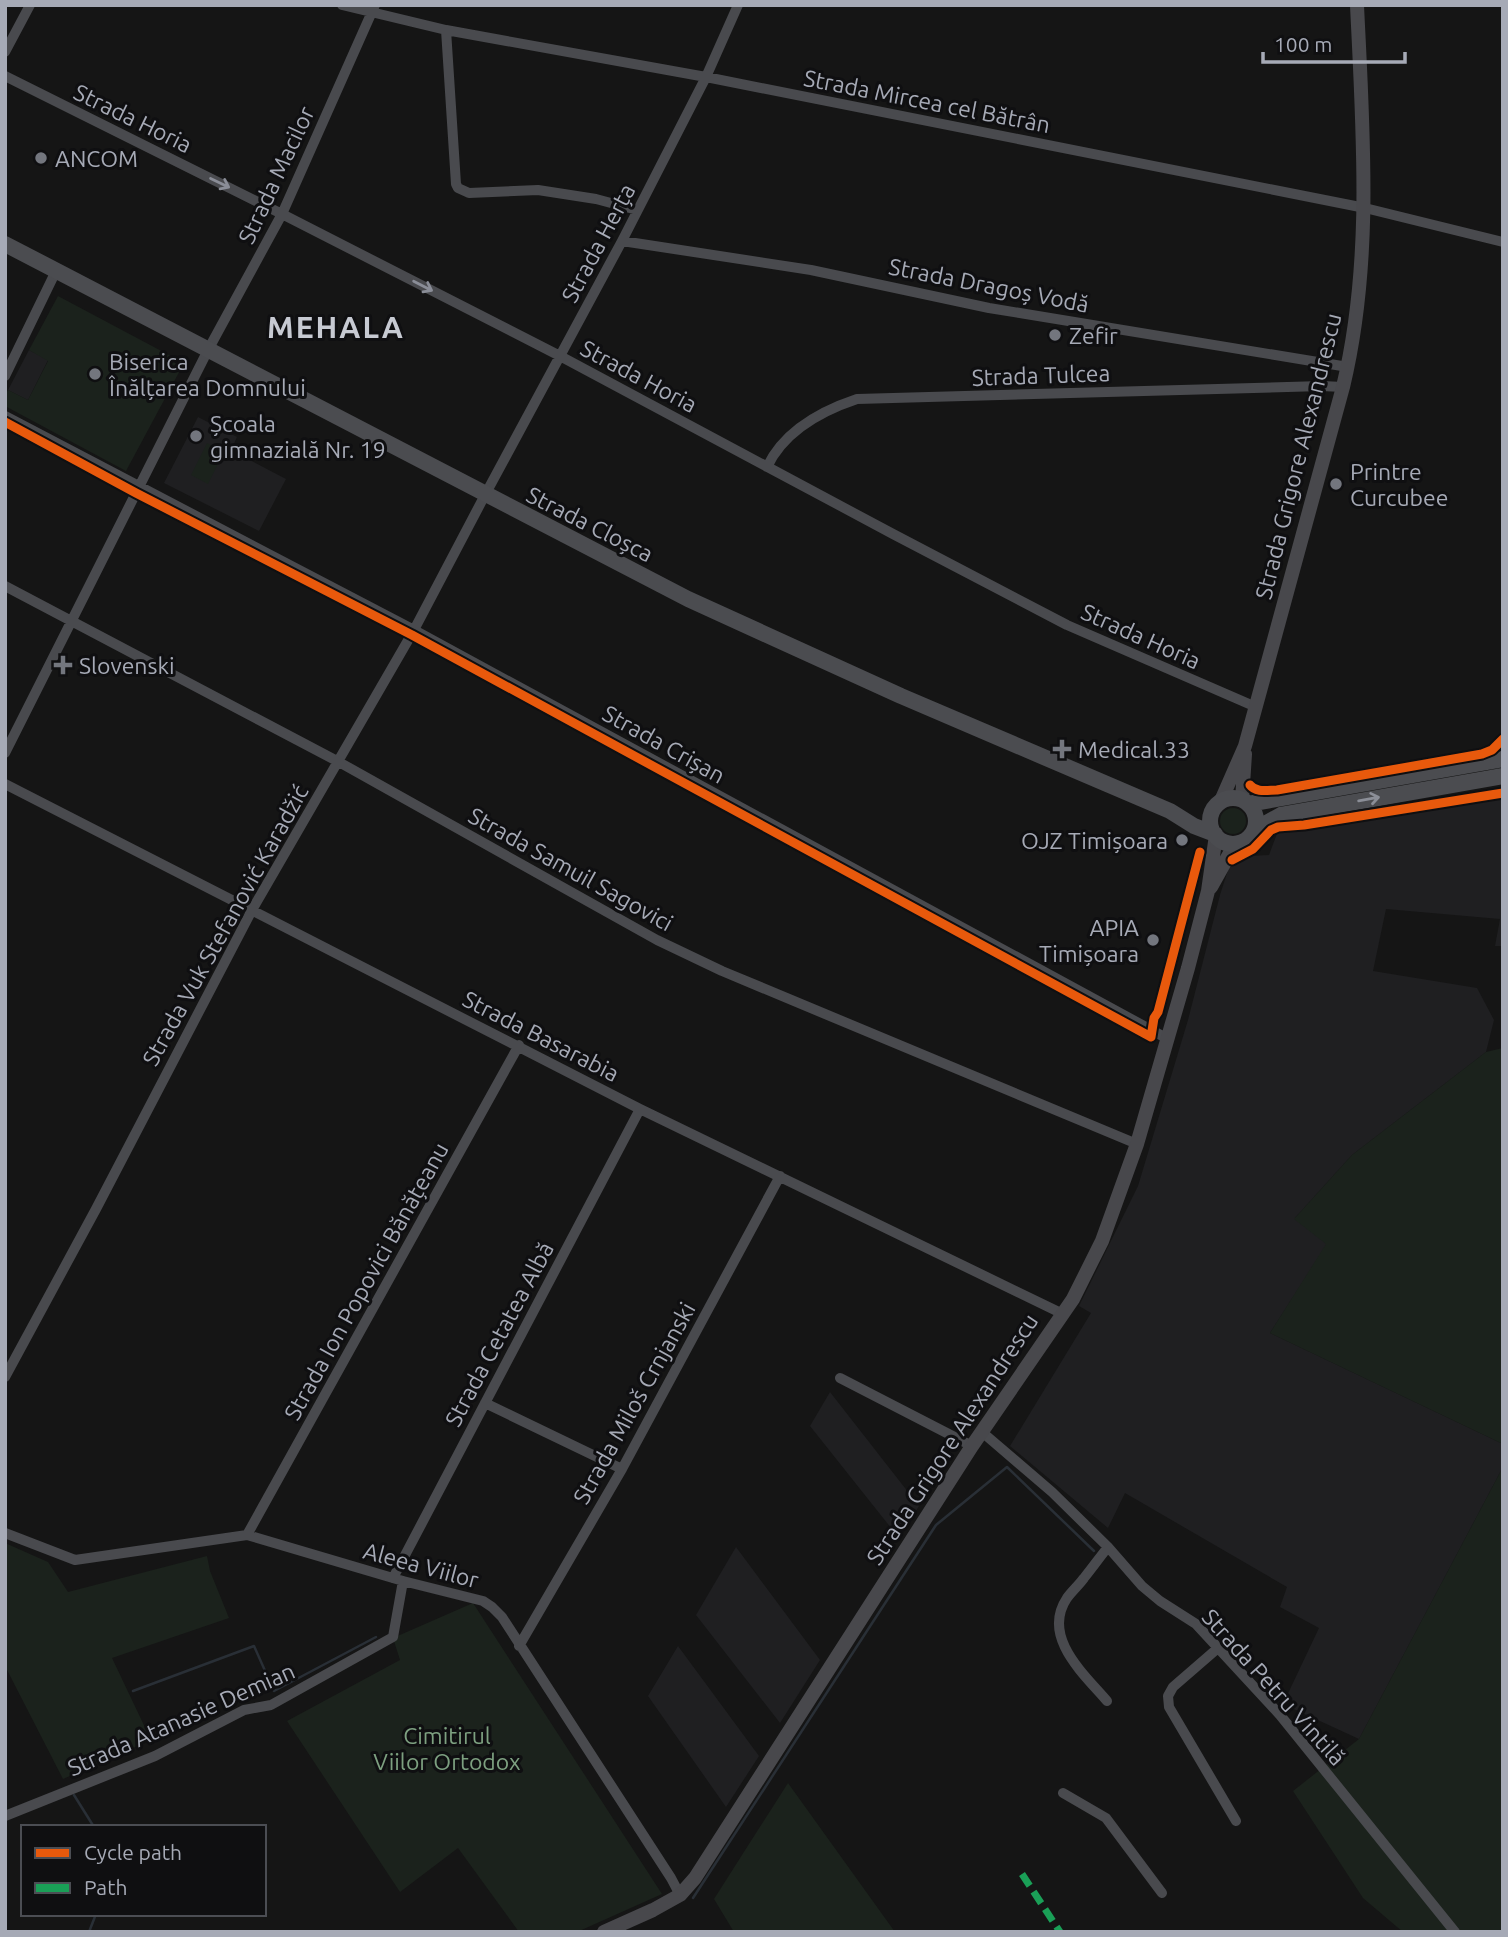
<svg xmlns="http://www.w3.org/2000/svg" width="1508" height="1937" font-family="Ubuntu,sans-serif">
<style>
.built{fill:#1f1f21}
.green{fill:#1b221c}
.lines{fill:none;stroke-linecap:round;stroke-linejoin:round}
.stream{stroke:#292f36;stroke-width:2.5}
.street{stroke:#494a4e;stroke-width:10}
.secondary{stroke:#48484c;stroke-width:14}
.primary{stroke:#4b4c50;stroke-width:16}
.quiet{stroke:#1a9f57;stroke-width:7;stroke-dasharray:14 7;stroke-linecap:butt}
.cycleway-casing{stroke:#0f0f11;stroke-width:13}
.cycleway{stroke:#e8590c;stroke-width:9}
.oneway{stroke:#8a8d97}
.oneway2{stroke:#8b8e97}
.poi-dot{fill:#73767e;stroke:#0f0f11;stroke-width:2.5}
.labels{text-anchor:middle;dominant-baseline:central;stroke-width:6;stroke-linejoin:round;paint-order:stroke}
.street-label{font-size:23px;fill:#a6aab6;stroke:#0f0f11}
.poi-label{font-size:23px;fill:#a6aab6;stroke:#0f0f11;text-anchor:start}
.park-label{font-size:23px;fill:#7da080;stroke:#0f0f11}
.district-label{font-size:30px;font-weight:bold;letter-spacing:2px;fill:#c7cad2;stroke:#0f0f11}
</style>
<rect width="100%" height="100%" fill="#151515"/>
<path class="built" d="M29,350L48,360L28,400L8,390Z
M198,417L237,437L231,450L286,479L259,531L164,483Z
M1503,792V946H1495L1500,919L1386,909L1373,971L1477,988L1494,1020L1486,1052L1352,1155L1295,1218L1327,1244L1270,1333L1503,1444V1467L1359,1739L1283,1704L1319,1628L1280,1607L1287,1587L1125,1493L1108,1528L1010,1446L1091,1313L1079,1306L1138,1186L1188,1020L1220,895L1230,864L1250,856L1269,855L1278,831Z
M830,1392L919,1506L899,1538L810,1426Z
M736,1547L820,1660L780,1723L696,1615Z
M678,1646L759,1756L726,1807L648,1696Z"/>
<path class="green" d="M58,296L184,363L126,471L5,406V395L8,390L28,400L48,361L29,350Z
M207,443L224,452L208,484L191,475Z
M1220 821a13 13 0 1 1 26 0a13 13 0 1 1-26 0Z
M1503,1048V1444L1270,1333L1326,1244L1294,1219L1352,1155L1486,1052Z
M1503,1467V1932H1403L1363,1898L1293,1791L1359,1739Z
M5,1543L48,1562L68,1592L207,1556L210,1571L229,1618L112,1658L151,1740L63,1779L5,1666Z
M473,1603L662,1894L577,1932H519L458,1848L400,1892L287,1721L400,1660L393,1638Z
M788,1783L895,1932H734L714,1899Z"/>
<g class="lines">
<path class="stream" d="M133,1691L254,1646L274,1691L376,1637
M74,1795L94,1827
M693,1898L936,1525L1007,1467L1094,1551
M89,1932L96,1914"/>
<path class="street" d="M342,5L446,30L706,77L1365,208L1503,242
M446,30L456,184L458,188L469,193L538,190L596,199L637,210
M5,52L30,5
M5,76L282,214L560,356L893,534L1067,625L1256,707
M622,241L811,270L989,308L1348,367
M5,376L56,271
M5,416L414,630L1168,1039
M767,467C784,431 821,411 857,399L1322,386L1343,387
M5,586L337,761L657,940L722,971L1137,1144
M5,753L208,350L282,214L375,5
M5,784L640,1109L1063,1314
M5,1377L96,1209L252,910L414,630L485,495L622,241L706,77L738,5
M840,1378L972,1446
M485,1403L622,1469
M982,1432L1052,1492L1108,1547L1142,1586L1160,1601L1196,1624L1280,1715L1455,1932
M5,1533L75,1560L247,1535L403,1581L483,1601L492,1607L502,1617L671,1878L680,1895
M247,1535L519,1045
M393,1578L640,1109
M519,1646L622,1469L780,1176
M1218,1648L1173,1687L1168,1696L1169,1707L1236,1821
M1107,1701C1084,1674 1041,1637 1067,1598C1072,1591 1079,1585 1084,1578C1092,1568 1100,1557 1108,1547
M1063,1793L1106,1818L1162,1893
M5,1816L155,1756L244,1710L271,1705L393,1637L403,1581"/>
<path class="secondary" d="M1242,800L1245,754
M1220,803L1245,746L1343,387C1373,262 1363,133 1357,5
M1211,887L1235,844
M604,1932L653,1910L680,1895L695,1878L972,1446L1073,1299L1102,1241L1137,1144L1188,968L1208,891L1216,835"/>
<path class="primary" d="M5,244L688,599L901,696L1170,811L1194,826L1215,834
M1210 821a23 23 0 1 1 46 0a23 23 0 1 1-46 0Z
M1248,804L1503,759
M1254,830L1281,815L1503,776"/>
<path class="quiet" d="M1022,1874L1060,1932"/>
<g class="cycleway-casing">
<path id="cycleway" d="M5,422L136,493L412,635L1151,1037L1154,1018L1158,1012L1200,852
M1250,785C1256,793 1268,790 1277,790L1482,754L1492,750L1503,739
M1232,860L1253,849L1271,830L1278,827L1304,825L1503,793"/>
</g>
<use href="#cycleway" class="cycleway"/>
</g>
<defs><path id="oneway-shaft" d="M-6 0H5M1.5-3L5.5 0L1.5 3" fill="none" stroke-width="1.6" stroke-linecap="round" stroke-linejoin="round" transform="scale(1.75)"/></defs>
<g class="oneway">
<use href="#oneway-shaft" transform="translate(220 183) rotate(26)"/>
<use href="#oneway-shaft" transform="translate(423 286) rotate(27)"/>
</g>
<use class="oneway2" href="#oneway-shaft" transform="translate(1369 799) rotate(-10)"/>
<g class="poi-dot">
<circle cx="41" cy="158" r="7"/>
<circle cx="1055" cy="335" r="7"/>
<circle cx="95" cy="374" r="7"/>
<circle cx="196" cy="436" r="7"/>
<circle cx="1336" cy="484" r="7"/>
<path d="M59.5 654.5h7v7h7v7h-7v7h-7v-7h-7v-7h7z"/>
<path d="M1058.5 738.5h7v7h7v7h-7v7h-7v-7h-7v-7h7z"/>
<circle cx="1182" cy="840" r="7"/>
<circle cx="1153" cy="940" r="7"/>
</g>
<g class="labels">
<g class="street-label">
<text transform="translate(927 101) rotate(11)">Strada Mircea cel Bătrân</text>
<text transform="translate(133 118) rotate(26)">Strada Horia</text>
<text transform="translate(276 175) rotate(-65)">Strada Macilor</text>
<text transform="translate(598 243) rotate(-62)">Strada Herța</text>
<text transform="translate(989 285) rotate(11)">Strada Dragoș Vodă</text>
<text transform="translate(1041 375) rotate(-2)">Strada Tulcea</text>
<text transform="translate(639 376) rotate(28)">Strada Horia</text>
<text transform="translate(1298 456) rotate(-76)">Strada Grigore Alexandrescu</text>
<text transform="translate(590 524) rotate(27)">Strada Cloșca</text>
<text transform="translate(1141 636) rotate(24)">Strada Horia</text>
<text transform="translate(664 744) rotate(29)">Strada Crișan</text>
<text transform="translate(571 869) rotate(29)">Strada Samuil Sagovici</text>
<text transform="translate(225 925) rotate(-61)">Strada Vuk Stefanović Karadžić</text>
<text transform="translate(541 1036) rotate(27)">Strada Basarabia</text>
<text transform="translate(366 1281) rotate(-61)">Strada Ion Popovici Bănățeanu</text>
<text transform="translate(499 1334) rotate(-62)">Strada Cetatea Albă</text>
<text transform="translate(634 1403) rotate(-61)">Strada Miloš Crnjanski</text>
<text transform="translate(952 1439) rotate(-57)">Strada Grigore Alexandrescu</text>
<text transform="translate(421 1565) rotate(15)">Aleea Viilor</text>
<text transform="translate(1274 1687) rotate(48)">Strada Petru Vintilă</text>
<text transform="translate(181 1719) rotate(-24)">Strada Atanasie Demian</text>
</g>
<g class="poi-label">
<text x="55" y="158">ANCOM</text>
<text x="1069" y="335">Zefir</text>
<text x="109" y="361">Biserica<tspan x="109" dy="26">Înălțarea Domnului</tspan></text>
<text x="210" y="423">Școala<tspan x="210" dy="26">gimnazială Nr. 19</tspan></text>
<text x="1350" y="471">Printre<tspan x="1350" dy="26">Curcubee</tspan></text>
<text x="79" y="665">Slovenski</text>
<text x="1078" y="749">Medical.33</text>
<text x="1168" y="840" text-anchor="end">OJZ Timișoara</text>
<text x="1139" y="927" text-anchor="end">APIA<tspan x="1139" dy="26">Timișoara</tspan></text>
</g>
<g class="park-label">
<text x="447" y="1735">Cimitirul<tspan x="447" dy="26">Viilor Ortodox</tspan></text>
</g>
<g class="district-label">
<text x="336" y="327">MEHALA</text>
</g>
</g>
<rect width="1508" height="1937" fill="none" stroke="#a6aab6" stroke-width="14"/>
<rect x="21" y="1825" width="245" height="91" fill="#0f0f11" stroke="#4b4d53" stroke-width="2"/>
<rect x="35" y="1848" width="35" height="10" fill="#e8590c" stroke="#4b4d53" stroke-width="2"/>
<text x="84" y="1860" font-size="21" fill="#a6aab6">Cycle path</text>
<rect x="35" y="1883" width="35" height="10" fill="#1a9f57" stroke="#4b4d53" stroke-width="2"/>
<text x="84" y="1895" font-size="21" fill="#a6aab6">Path</text>
<path d="M1263 52v10h142v-10" fill="none" stroke="#a6aab6" stroke-width="3.5"/>
<text x="1274" y="52" font-size="21" fill="#a6aab6" stroke="#0f0f11" stroke-width="5" paint-order="stroke">100 m</text>
</svg>
